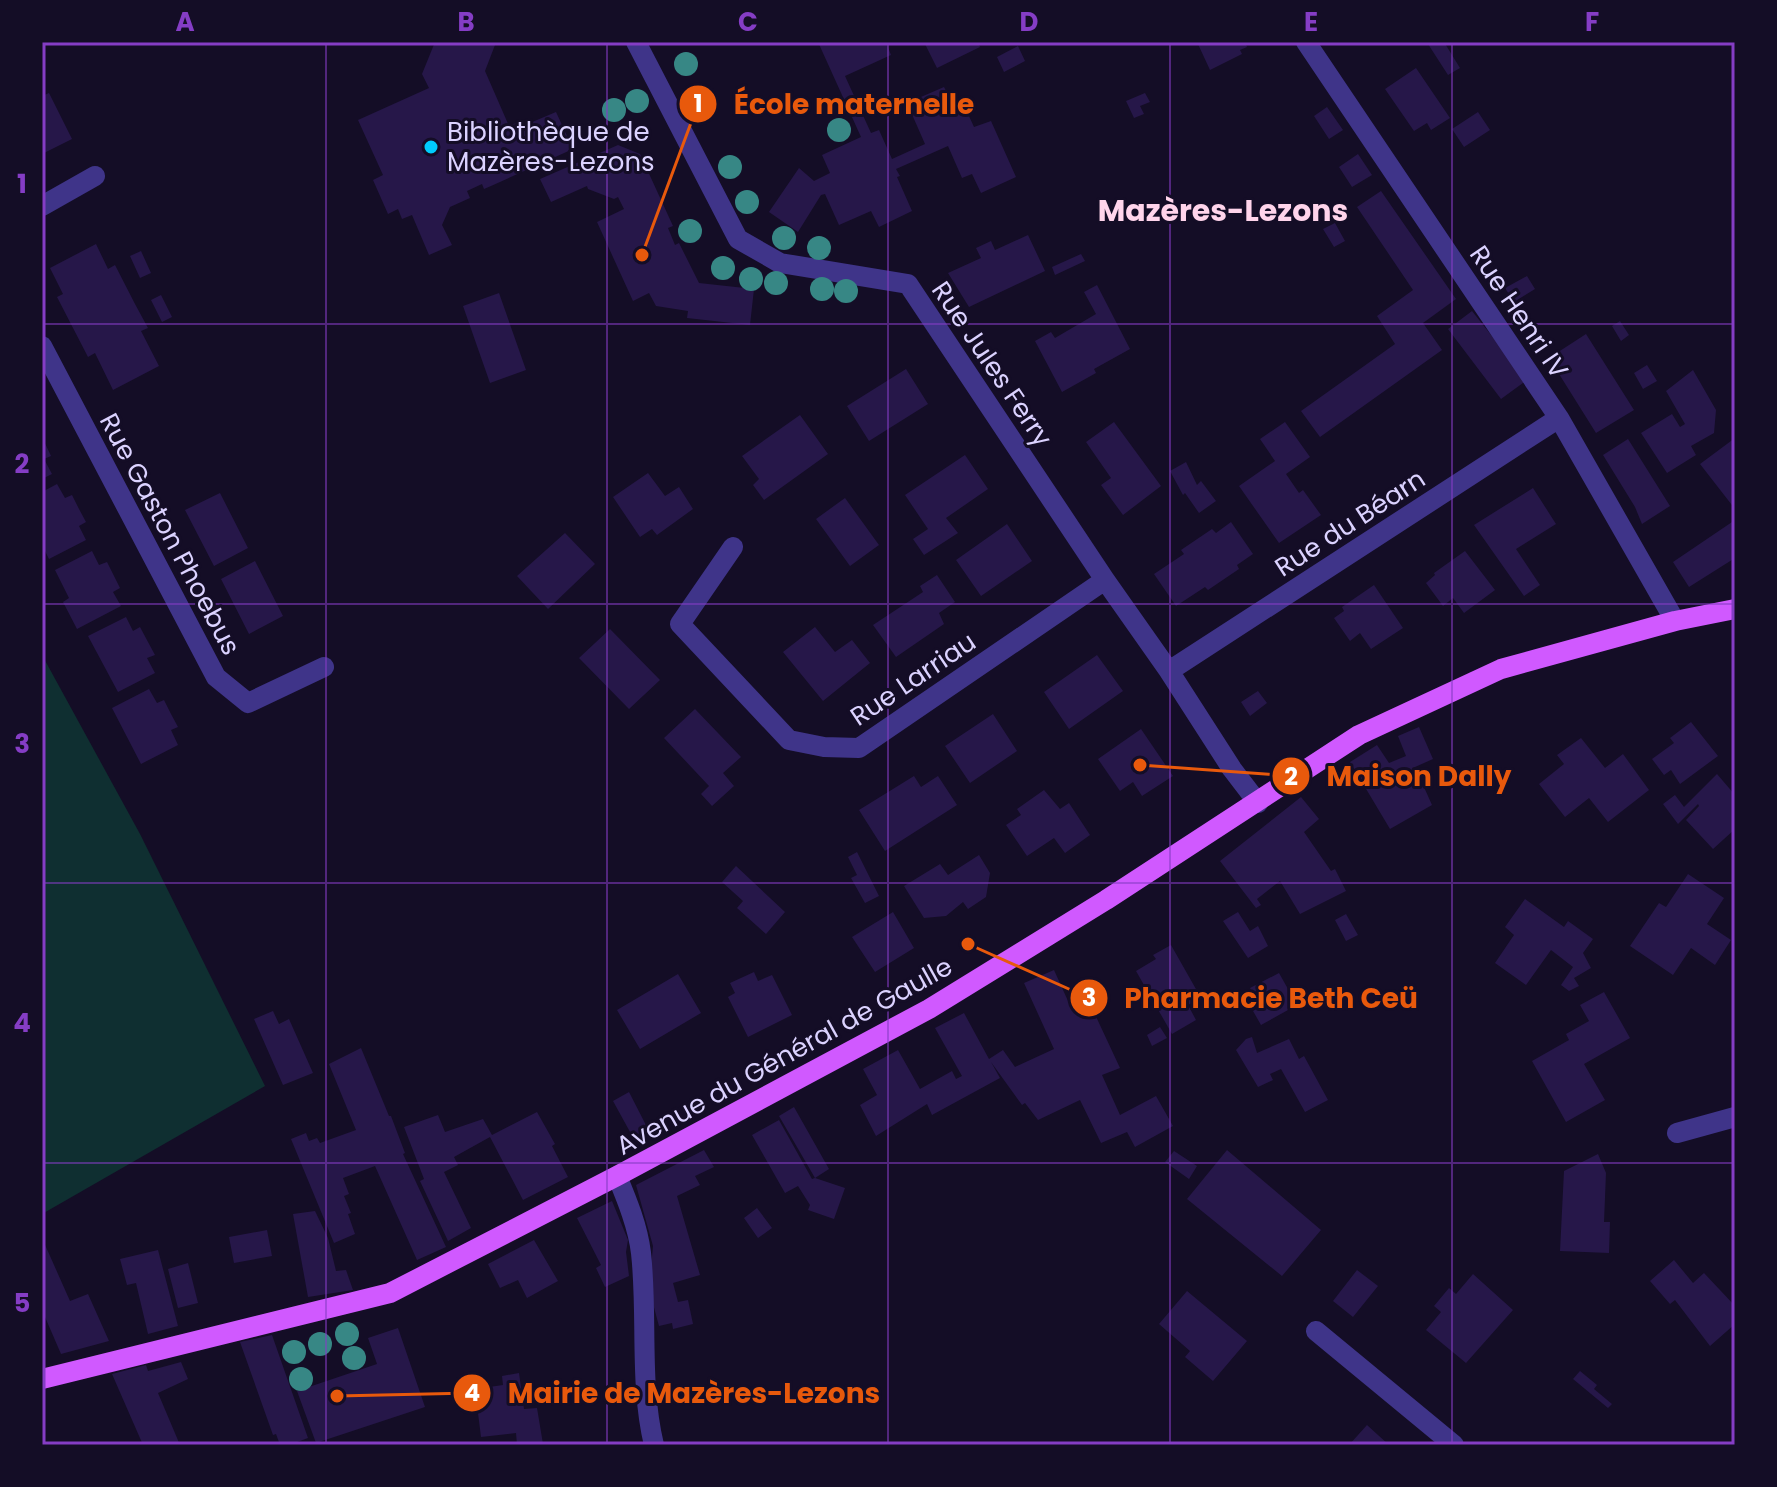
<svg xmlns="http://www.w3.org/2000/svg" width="1777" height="1487" font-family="Poppins,sans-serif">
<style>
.green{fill:#0f2f31}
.building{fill:#261749}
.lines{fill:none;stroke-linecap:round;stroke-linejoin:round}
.minor{stroke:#3f3489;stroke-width:20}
.major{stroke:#d059ff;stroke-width:20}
.tree{fill:#378785}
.grid{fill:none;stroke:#853dc5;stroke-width:2;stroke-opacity:0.55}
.poi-dot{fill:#00ccfd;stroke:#140d26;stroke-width:3}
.labels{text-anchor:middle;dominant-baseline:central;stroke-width:6;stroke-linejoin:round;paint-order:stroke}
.poi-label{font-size:26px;fill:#dbd2ff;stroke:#140d26;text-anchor:start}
.street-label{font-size:26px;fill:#dbd2ff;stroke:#140d26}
.quarter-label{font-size:30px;font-weight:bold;fill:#ffd4eb;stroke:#140d26}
.leader{fill:none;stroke:#e8590c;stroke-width:3}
.callout-dot{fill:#e8590c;stroke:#140d26;stroke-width:3}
.mark-label{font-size:24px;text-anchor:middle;font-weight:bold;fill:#fff}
.callout-label{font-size:28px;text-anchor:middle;font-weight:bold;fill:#e8590c;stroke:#140d26;stroke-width:6;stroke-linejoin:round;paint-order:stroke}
.neatline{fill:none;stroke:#853dc5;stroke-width:3}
.grid-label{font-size:26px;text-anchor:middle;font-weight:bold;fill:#853dc5}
</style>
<rect width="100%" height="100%" fill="#140d26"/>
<path class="green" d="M42,655L140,834L265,1086L42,1214Z"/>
<path class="building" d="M435,42H502L495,45L485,71L509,126L516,123L518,128L556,112L573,149L491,186L484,189L482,184L467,191L470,198L450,207L442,225L452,245L429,255L412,215L402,219L398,209L388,214L373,180L383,175L358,120L429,88L422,74Z
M818,42H886L891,55L845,76L871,133L879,130L892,159L925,144L907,103L944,87L954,107L963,103L974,127L991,121L1016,177L981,193L972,174L962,178L948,146L896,169L900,176L897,177L912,211L879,227L871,211L839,225L825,194L821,195L798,232L769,212L799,168L814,181L830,173L822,155L861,137Z
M924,42H978L980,47L937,68Z
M1197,42H1245L1247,47L1240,50L1242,54L1210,70Z
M1431,42H1444L1460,68L1448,75L1428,44Z
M1018,46L1025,61L1004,72L997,57Z
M1416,68L1450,118L1431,130L1427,123L1414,131L1385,89Z
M49,93L72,139L42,154V96Z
M1145,93L1150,102L1140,106L1144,114L1134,118L1126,101Z
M1327,107L1343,130L1329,139L1314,116Z
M1478,112L1490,130L1464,147L1452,129Z
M618,145L640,154L673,226L668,228L675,245L679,243L699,283L754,289L750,325L687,318L688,311L656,306L649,293L633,301L597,222L624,209L618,197L614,199L588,189L587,186L551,202L540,179Z
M1358,154L1372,175L1352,187L1339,167Z
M1381,191L1456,299L1423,323L1442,350L1320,437L1301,411L1395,344L1377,316L1413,290L1357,207Z
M1335,223L1345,241L1334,247L1323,229Z
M1028,235L1045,271L969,307L948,273L981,258L976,248L991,241L995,250Z
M96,244L108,269L115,265L135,304L148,328L141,331L159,366L113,390L95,353L88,357L57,297L63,294L50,268Z
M141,251L151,273L140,278L130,256Z
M1081,254L1085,261L1055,275L1052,267Z
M1527,276L1535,289L1514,302L1505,288Z
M1097,285L1130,349L1094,369L1096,373L1062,392L1035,341L1051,332L1055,338L1096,314L1084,292Z
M499,293L526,370L490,383L463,306Z
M161,295L172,317L162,322L151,300Z
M1472,311L1527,380L1501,399L1448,329Z
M1620,321L1629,335L1621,341L1612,326Z
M1586,334L1634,410L1596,433L1549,358Z
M1647,365L1657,381L1643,389L1634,373Z
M906,369L928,404L869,441L847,406Z
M1693,370L1716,410L1714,433L1691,446L1696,455L1667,473L1641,433L1672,414L1680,427L1685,424L1666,391Z
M800,415L828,454L764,500L753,485L759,479L742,456Z
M1114,422L1161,486L1123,515L1101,485L1111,478L1086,442Z
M1285,422L1310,457L1286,474L1299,493L1303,490L1321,515L1279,543L1239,486L1275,461L1260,439Z
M42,437L51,456L44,459L52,474L42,479Z
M1735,438V509L1700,464Z
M1628,439L1670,506L1642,524L1635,507L1603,455Z
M965,455L988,489L946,518L958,533L924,555L913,539L928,529L905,495Z
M1186,462L1197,485L1201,481L1216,501L1199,513L1185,493L1183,495L1170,471Z
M648,473L665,496L679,487L693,509L657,535L652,529L640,537L613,497Z
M57,484L65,498L72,495L79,509L86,522L79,526L86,540L49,559L42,545V492Z
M1533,488L1556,524L1516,549L1540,585L1524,596L1474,525Z
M220,493L248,548L214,566L185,510Z
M845,498L879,545L850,566L816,519Z
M1735,520V558L1689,587L1673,562Z
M1231,522L1253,554L1237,565L1239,569L1208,590L1205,587L1176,606L1154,574L1184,554L1181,550L1212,529L1216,533Z
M1007,524L1032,561L981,596L956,560Z
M565,533L595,564L548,609L517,576Z
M92,551L99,565L107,562L120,588L113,592L121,606L77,629L63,602L69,598L55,570Z
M1465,551L1495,590L1464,613L1453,598L1443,606L1426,583L1435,575L1434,573Z
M255,561L283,616L249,634L221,579Z
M937,575L955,602L939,613L944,624L896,657L873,625L923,592L920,586Z
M1374,585L1403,628L1371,649L1360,633L1350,641L1334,618L1344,611L1342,607Z
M126,617L133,631L140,627L148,642L155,655L147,658L155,673L118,692L88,636Z
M815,627L835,652L852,640L870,663L823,701L783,652Z
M610,629L660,680L629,709L579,658Z
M1097,655L1123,691L1069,729L1044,692Z
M149,689L157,703L164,700L171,714L178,727L171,730L178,745L141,764L112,708Z
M1258,691L1267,703L1250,716L1241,702Z
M695,709L741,757L723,773L734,786L712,806L701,794L709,786L664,738Z
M993,714L1017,751L970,783L945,746Z
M1691,722L1718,756L1680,784L1671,770L1664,775L1652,759L1674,743L1670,738Z
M1419,727L1433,759L1415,767L1432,805L1390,829L1350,762L1377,745L1389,763L1406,756L1398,736Z
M1141,729L1173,776L1142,796L1133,782L1120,791L1098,759Z
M1581,738L1605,768L1623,754L1649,790L1608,822L1589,798L1565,817L1539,784L1564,764L1557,755Z
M1717,774L1735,795V829L1713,849L1686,820L1699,806L1698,804L1678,824L1663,804L1675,795L1684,807Z
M914,776L921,787L938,776L957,805L885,851L859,810Z
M1044,790L1060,809L1069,803L1090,835L1065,853L1054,838L1027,856L1006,825L1021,815L1017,809Z
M1301,797L1319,819L1304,832L1331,871L1335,869L1346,891L1300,914L1280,881L1257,899L1261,905L1256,908L1220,861Z
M857,852L879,896L865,903L851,878L857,875L848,857Z
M979,855L990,873L986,897L968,909L963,902L946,916L924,918L904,886L940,864L948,875Z
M736,866L785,912L766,934L737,908L743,901L722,882Z
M1688,874L1724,898L1707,924L1731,940L1715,965L1691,948L1673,975L1630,946L1659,903L1666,907Z
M1525,899L1564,927L1568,921L1593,939L1583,953L1591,968L1574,978L1579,986L1569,991L1561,985L1573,967L1551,950L1526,985L1495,963L1514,935L1505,927Z
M893,912L914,948L875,972L852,937Z
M1238,912L1250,931L1258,926L1268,946L1248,958L1223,921Z
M1346,914L1358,935L1346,941L1335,920Z
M1171,945L1201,998L1188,1005L1196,1020L1172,1034L1136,971L1156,959L1153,955Z
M1054,970L1068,1001L1085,993L1120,1068L1102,1075L1120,1115L1156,1096L1173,1126L1135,1147L1127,1132L1101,1143L1080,1100L1038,1120L1025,1103L1022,1105L991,1062L1000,1078L932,1115L927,1104L876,1136L860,1105L877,1095L863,1069L898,1050L920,1089L952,1071L956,1079L962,1076L935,1028L964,1013L989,1059L1003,1050L1015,1067L1054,1049L1024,983Z
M754,972L758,981L772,975L792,1015L748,1037L728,997L735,993L730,983Z
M1279,973L1297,1005L1261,1025L1253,1011L1260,1007L1250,988Z
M678,974L701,1013L640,1049L617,1010Z
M1604,992L1630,1038L1584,1064L1605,1100L1566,1122L1532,1061L1569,1040L1566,1034L1589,1021L1580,1005Z
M866,1006L872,1017L858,1023L853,1012Z
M273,1011L279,1024L289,1019L313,1073L283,1085L254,1019Z
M1160,1027L1167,1038L1152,1046L1147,1035Z
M1252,1037L1257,1053L1289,1039L1299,1059L1304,1056L1328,1100L1305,1112L1281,1069L1270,1074L1273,1080L1258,1087L1236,1050L1246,1039Z
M361,1048L389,1116H391L405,1153L403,1154L446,1247L417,1260L375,1166L343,1178L349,1194L344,1196L351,1213L348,1214L355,1234L334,1243L291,1139L306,1133L309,1141L317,1138L320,1143L356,1130L329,1064Z
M629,1092L650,1133L635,1141L613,1101Z
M794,1107L829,1169L815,1178L845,1188L834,1219L808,1210L810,1205L798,1186L785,1193L752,1135L779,1120L812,1179L815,1178L779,1116Z
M537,1112L555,1144L552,1146L568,1177L523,1200L490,1137L454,1157L458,1165L444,1172L471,1228L448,1241L420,1181L424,1179L404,1127L438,1115L445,1132L483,1119L492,1135Z
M704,1150L714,1167L695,1176L700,1185L677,1196L700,1275L673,1283L678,1302L688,1300L693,1324L673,1329L672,1323L659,1326L649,1289L653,1246L636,1185Z
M1227,1150L1321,1230L1282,1276L1187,1199Z
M1174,1151L1197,1166L1189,1179L1165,1162Z
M1598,1154L1606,1173L1604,1222H1610L1609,1253L1560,1251L1564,1171Z
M612,1201L628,1240L626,1252L629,1276L605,1287L596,1268L601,1265L577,1218Z
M757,1208L772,1228L758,1238L744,1218Z
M315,1211L328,1238L336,1271L346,1270L353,1290L308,1297L293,1214Z
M267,1230L272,1256L234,1263L229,1237Z
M42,1238L70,1301L88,1294L109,1341L61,1354L42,1310V1274L45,1273L42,1267Z
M534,1240L558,1281L527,1298L518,1280L500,1288L488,1264Z
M158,1250L178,1326L148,1334L136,1283L127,1285L120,1259Z
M1674,1260L1693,1283L1704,1273L1735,1306V1324L1710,1346L1675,1300L1670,1304L1650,1281Z
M188,1263L198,1303L178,1308L168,1269Z
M1357,1270L1378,1286L1353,1317L1333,1301Z
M1473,1274L1513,1310L1466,1363L1426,1330L1441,1312L1434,1306L1449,1288L1456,1294Z
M1187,1291L1247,1341L1213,1381L1185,1357L1190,1351L1159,1324Z
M398,1328L425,1407L316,1443L297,1391L377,1364L368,1338Z
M272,1335L308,1438L289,1445H280L276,1434L273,1435L240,1342Z
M181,1362L188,1379L158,1393L180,1445H143L112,1374L146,1365L148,1371Z
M1580,1371L1597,1385L1594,1389L1612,1404L1608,1408L1573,1379Z
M519,1373L524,1409L537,1408L543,1444L517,1445L516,1433L481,1437L475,1389L503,1385L502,1376Z
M1367,1425L1389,1445H1349Z"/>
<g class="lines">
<path class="minor" d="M636,42L738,239L780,263L908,284L1105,580L1169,671L1232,769L1258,803
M1306,42L1559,418L1675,621
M42,206L95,176
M42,346L216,677L248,703L324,667
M733,547L680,624L789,740L824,747L859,748L1105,580
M1169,671L1559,418
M1677,1133L1735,1117
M617,1176C627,1200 638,1227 641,1253C648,1316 639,1383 654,1445
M1316,1331L1454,1445"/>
<path class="major" d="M42,1379L390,1293L617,1176L929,1009L1106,900L1359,735L1501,669L1675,621L1735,609"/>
</g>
<g class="tree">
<circle cx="686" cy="64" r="12"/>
<circle cx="637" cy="101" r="12"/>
<circle cx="614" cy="110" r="12"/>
<circle cx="839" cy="130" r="12"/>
<circle cx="730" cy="167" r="12"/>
<circle cx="747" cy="202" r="12"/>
<circle cx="690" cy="231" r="12"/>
<circle cx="784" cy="238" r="12"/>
<circle cx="819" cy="248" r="12"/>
<circle cx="723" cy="268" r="12"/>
<circle cx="751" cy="279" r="12"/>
<circle cx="776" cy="283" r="12"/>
<circle cx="822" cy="289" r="12"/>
<circle cx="846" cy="291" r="12"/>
<circle cx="347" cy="1334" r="12"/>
<circle cx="320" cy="1344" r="12"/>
<circle cx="294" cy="1352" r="12"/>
<circle cx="354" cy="1358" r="12"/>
<circle cx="301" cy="1379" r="12"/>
</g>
<path class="grid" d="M326,42V1445M607,42V1445M888,42V1445M1170,42V1445M1452,42V1445M42,324H1735M42,604H1735M42,883H1735M42,1163H1735"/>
<circle class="poi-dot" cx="431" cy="147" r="8"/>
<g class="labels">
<g class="poi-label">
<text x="447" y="132">Bibliothèque de<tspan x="447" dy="30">Mazères-Lezons</tspan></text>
</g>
<g class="street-label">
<text transform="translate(1519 312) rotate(56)">Rue Henri IV</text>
<text transform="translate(992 364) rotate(56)">Rue Jules Ferry</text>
<text transform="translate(1350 523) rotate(-33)">Rue du Béarn</text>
<text transform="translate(170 534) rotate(62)">Rue Gaston Phoebus</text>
<text transform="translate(913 679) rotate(-34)">Rue Larriau</text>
<text transform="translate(784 1056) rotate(-29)">Avenue du Général de Gaulle</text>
</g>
<g class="quarter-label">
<text x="1223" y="210">Mazères-Lezons</text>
</g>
</g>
<path class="leader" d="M642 255L698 104M1140 765L1291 776M968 944L1089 998M337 1396L472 1393"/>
<g class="callout-dot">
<circle cx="642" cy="255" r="8"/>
<circle cx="1140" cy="765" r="8"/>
<circle cx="968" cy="944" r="8"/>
<circle cx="337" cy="1396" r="8"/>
<circle cx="698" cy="104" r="20"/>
<circle cx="1291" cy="776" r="20"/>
<circle cx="1089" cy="998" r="20"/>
<circle cx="472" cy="1393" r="20"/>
</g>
<g class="mark-label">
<text x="698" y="112">1</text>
<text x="1291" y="785">2</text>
<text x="1089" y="1006">3</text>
<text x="472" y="1401">4</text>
</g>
<g class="callout-label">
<text x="854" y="114">École maternelle</text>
<text x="1419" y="786">Maison Dally</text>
<text x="1271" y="1008">Pharmacie Beth Ceü</text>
<text x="694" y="1403">Mairie de Mazères-Lezons</text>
</g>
<rect width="1777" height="1487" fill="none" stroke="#140d26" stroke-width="88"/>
<rect x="44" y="44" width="1689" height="1399" class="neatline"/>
<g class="grid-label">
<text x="185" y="31">A</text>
<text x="466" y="31">B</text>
<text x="748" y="31">C</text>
<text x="1029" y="31">D</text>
<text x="1311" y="31">E</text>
<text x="1592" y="31">F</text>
<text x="22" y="193">1</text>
<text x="22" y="473">2</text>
<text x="22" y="753">3</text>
<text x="22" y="1032">4</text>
<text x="22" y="1312">5</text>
</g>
</svg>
